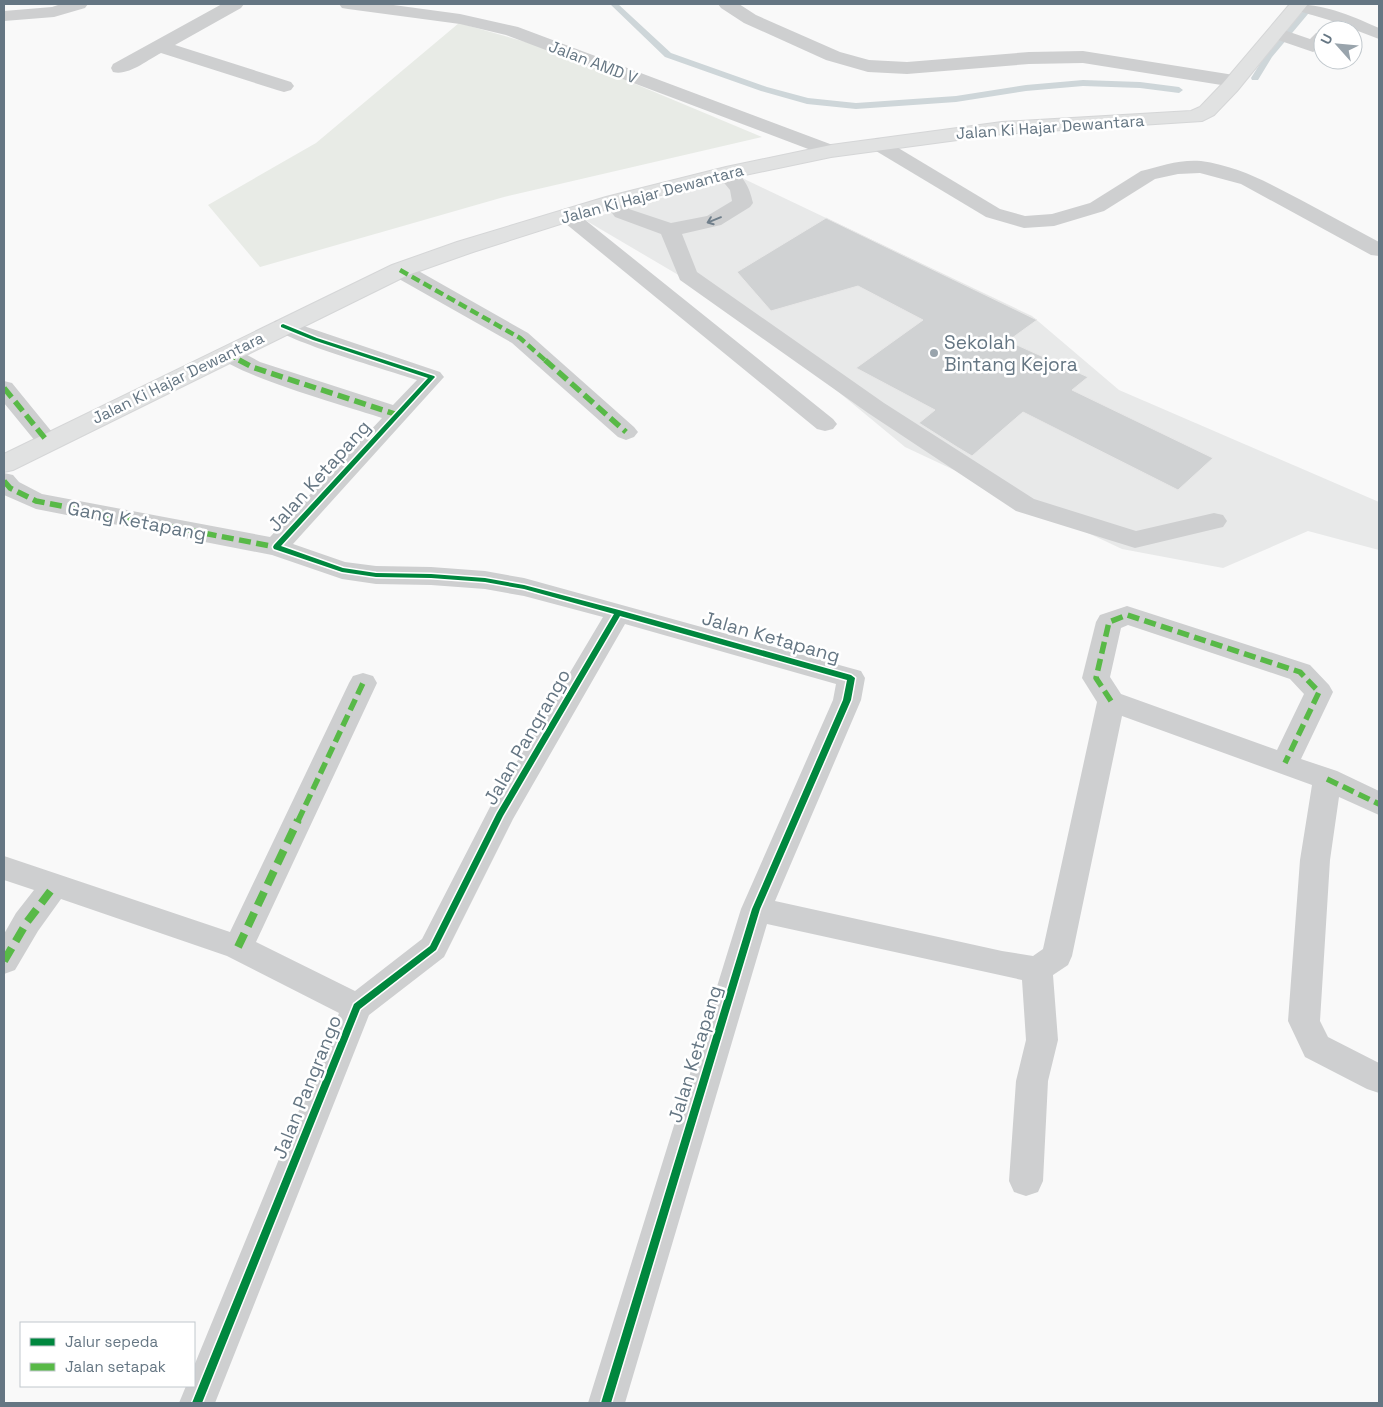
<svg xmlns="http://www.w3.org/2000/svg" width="1383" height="1407" font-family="'Space Grotesk',sans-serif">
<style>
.built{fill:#e8e9e9}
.green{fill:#e8ebe6}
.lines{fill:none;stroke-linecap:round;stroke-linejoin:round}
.stream{fill:#ced6d9;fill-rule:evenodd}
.building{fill:#d0d2d3;stroke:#e8e8e8}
.major-casing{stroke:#d5d6d7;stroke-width:2}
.minor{fill:#cecfd0;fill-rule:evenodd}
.major{fill:#e1e2e2;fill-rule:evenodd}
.quiet-far2{stroke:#58b947;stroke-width:4.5;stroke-dasharray:9 4.5;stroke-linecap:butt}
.quiet-far1{stroke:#58b947;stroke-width:5.5;stroke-dasharray:12 5.5;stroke-linecap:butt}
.quiet{stroke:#58b947;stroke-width:8;stroke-dasharray:15 8;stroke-linecap:butt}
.cycleway-casing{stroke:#fff;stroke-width:3}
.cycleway{fill:#00873e;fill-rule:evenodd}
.oneway{stroke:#707f8b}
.poi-dot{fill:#99a4ac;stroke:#fff;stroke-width:2}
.labels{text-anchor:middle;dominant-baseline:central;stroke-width:5;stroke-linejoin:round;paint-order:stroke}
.far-street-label{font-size:16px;fill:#657683;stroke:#fff}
.poi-label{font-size:19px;fill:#657683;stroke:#fff;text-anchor:start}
.street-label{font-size:19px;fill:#657683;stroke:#fff}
</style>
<rect width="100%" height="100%" fill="#f9f9f9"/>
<path class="built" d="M738,176L1032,316L1119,390L1379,502V550L1308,531L1223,568L1122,549L905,447L743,313L585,220Z"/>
<path class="green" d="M459,23L554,50L762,137L504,197L260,267L208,205L316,143Z"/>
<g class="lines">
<path class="stream" d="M610,4H618L671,53L767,87L808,98L856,103L956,96L1026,85L1083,80L1140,82L1179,87L1183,90L1179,93L1140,88L1083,86L1026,91L956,102L856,109L807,104L761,91L665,57Z
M1303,9L1320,11L1324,13L1320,15L1308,14L1272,57L1258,80H1252L1251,78L1266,54Z"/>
</g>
<path class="building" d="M826,218L1037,320L1008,341L1088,377L1072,390L1213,458L1178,490L1023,412L972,456L957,447L919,423L935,410L856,368L923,320L858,286L771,311L737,272Z"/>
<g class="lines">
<g class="major-casing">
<path id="major" d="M1290,4H1308L1237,91L1214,115L1202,121L1002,134L831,157L726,179L620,205L473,252L408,275L13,470L4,472V454L392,265L457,242L606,197L726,167L831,145L1002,122L1191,111L1200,107L1223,83Z"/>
</g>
<path class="minor" d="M61,4H88L85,8L54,17L4,21V11L52,7Z
M222,4H244L241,8L175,45L291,82L294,86L291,90L284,92L277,90L161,53C147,60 129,76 113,72L111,68L113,64Z
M339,4H386L460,14L518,27L838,147L841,151L838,155L831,157L824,155L506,35L460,24L348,9L342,8Z
M718,4H739L756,15L840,52L869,60L907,62L1029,52L1083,51L1234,75L1241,77L1243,81L1241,85L1234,87L1083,63L1029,64L907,74L868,72L826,60L744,23L721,8Z
M1290,4C1325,4 1347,14 1379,28V39L1329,20L1292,9Z
M1275,27L1310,39L1316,33L1323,31V47L1313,52L1269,37L1266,33L1269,29Z
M878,138L885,140L1000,209L1025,216L1052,214L1090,203L1141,171C1160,166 1181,159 1201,161C1238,166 1269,183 1301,200C1327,214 1353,228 1379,242V256L1371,255L1241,184L1200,173L1178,174L1155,179L1104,211L1054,226L1024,228L986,217L871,148L868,144L871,140Z
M726,167C742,171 750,188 753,203L750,207L721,225L682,234L697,272L884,403L1034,499L1136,531L1214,513L1223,515L1227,521L1223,527L1135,548L1016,511L868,413L680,280L661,234L615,217L603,201L606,197L613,195L620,197L629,209L671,223L707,216L732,201L730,190L716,173L719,169Z
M567,209L574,211L833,419L837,424L833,429L825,431L817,429L560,219L557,215L560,211Z
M400,264L408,265L528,333L634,427L638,432L634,437L626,440L618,437L512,343L392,275L389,270L392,265Z
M283,319L440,372L444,377L293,544L345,562L376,566L431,567L485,571L524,578L861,671L865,678L861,700L775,901L1002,951L1033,956L1043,949L1097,702L1082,678L1096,622L1100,615L1127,606L1310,665L1329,685L1333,692L1301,759L1337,771L1379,791V815L1339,797L1330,860L1320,1021L1328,1037L1379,1063V1093L1367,1089L1305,1057L1288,1021L1300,860L1312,785L1122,716L1072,956L1068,965L1053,975L1058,1040L1048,1081L1043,1181L1038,1192L1026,1196L1014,1192L1009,1181L1016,1081L1026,1040L1022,980L767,924L625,1403H588L741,909L833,700L836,684L625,624L513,819L444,957L369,1015L215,1403H179L186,1386H194V1366L339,1013L227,956L61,899L38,931L15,970L4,974V934L16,913L34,890L4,880V856L230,932L349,683L353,676L363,673L373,676L377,683L256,942L355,991L422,939L490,807L603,617L524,596L485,589L431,585L376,584L342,579L272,555L36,509L4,495V473L13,475L19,482L42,494L270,537L382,418C352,408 230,374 217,354L220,349L228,347L236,349L260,362L393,405L417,380C394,372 281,340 272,326L275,321ZM1128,625L1290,679L1304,694L1277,750L1121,694L1110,677L1121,628Z
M4,381L12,383L56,437L60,442L56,447L48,450L40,447L4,403Z"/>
<use href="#major" class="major"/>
<path class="quiet-far2" d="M400,270L520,338L546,361
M228,354L241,361"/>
<path class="quiet-far1" d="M239,360L252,367L398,415
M545,360L626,432
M4,388L48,442
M4,481L10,488L36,501L276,547
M1111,701L1096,678L1109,622L1127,615L1300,672L1319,692L1285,763
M1327,779L1379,804
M298,821L363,683"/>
<path class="quiet" d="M238,947L298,820
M4,961L27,922L55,885"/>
<g class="cycleway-casing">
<path id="cycleway" d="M283,324L317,338L434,376L435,377L281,546L343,568L376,573L431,574L485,578L524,585L619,610L851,675L855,678L851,700L760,909L611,1403H601L752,909L843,700L847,680L620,616L503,816L436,950L360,1009L202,1403H192L354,1004L430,946L497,813L614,614L524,589L485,582L431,578L376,577L342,572L274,549L273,547L274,545L428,378L313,340L281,327V325Z"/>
</g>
<use href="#cycleway" class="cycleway"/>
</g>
<defs><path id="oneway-shaft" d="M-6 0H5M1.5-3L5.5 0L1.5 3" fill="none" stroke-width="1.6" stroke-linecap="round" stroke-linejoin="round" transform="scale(1.25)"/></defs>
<use class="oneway" href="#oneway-shaft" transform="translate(714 220) rotate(158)"/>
<circle class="poi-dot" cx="934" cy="353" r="5"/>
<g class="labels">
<g class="far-street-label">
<text transform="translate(593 62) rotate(21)">Jalan AMD V</text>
<text transform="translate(1050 127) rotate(-4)">Jalan Ki Hajar Dewantara</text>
<text transform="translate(652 194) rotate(-15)">Jalan Ki Hajar Dewantara</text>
<text transform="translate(178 378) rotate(-26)">Jalan Ki Hajar Dewantara</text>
</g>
<g class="poi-label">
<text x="944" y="342">Sekolah<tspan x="944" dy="22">Bintang Kejora</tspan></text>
</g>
<g class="street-label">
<text transform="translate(319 476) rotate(-48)">Jalan Ketapang</text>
<text transform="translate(137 521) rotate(11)">Gang Ketapang</text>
<text transform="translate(771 637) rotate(16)">Jalan Ketapang</text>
<text transform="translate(527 737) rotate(-60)">Jalan Pangrango</text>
<text transform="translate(695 1054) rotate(-73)">Jalan Ketapang</text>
<text transform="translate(307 1087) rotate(-68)">Jalan Pangrango</text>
</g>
</g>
<rect width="1383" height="1407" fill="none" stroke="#657683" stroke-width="10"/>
<rect x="20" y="1322" width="175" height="65" fill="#ffffff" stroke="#c1c8cd"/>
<rect x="30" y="1338" width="25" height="8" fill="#00873e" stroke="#c1c8cd"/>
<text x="65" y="1347" font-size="15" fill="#657683">Jalur sepeda</text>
<rect x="30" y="1363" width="25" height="8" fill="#58b947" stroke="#c1c8cd"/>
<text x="65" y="1372" font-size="15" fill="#657683">Jalan setapak</text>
<g transform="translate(1338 45) rotate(297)"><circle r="24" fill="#ffffff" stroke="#c1c8cd"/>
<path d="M0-4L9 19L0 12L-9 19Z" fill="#99a4ac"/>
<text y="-8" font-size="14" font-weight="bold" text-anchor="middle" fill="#657683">U</text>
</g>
</svg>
